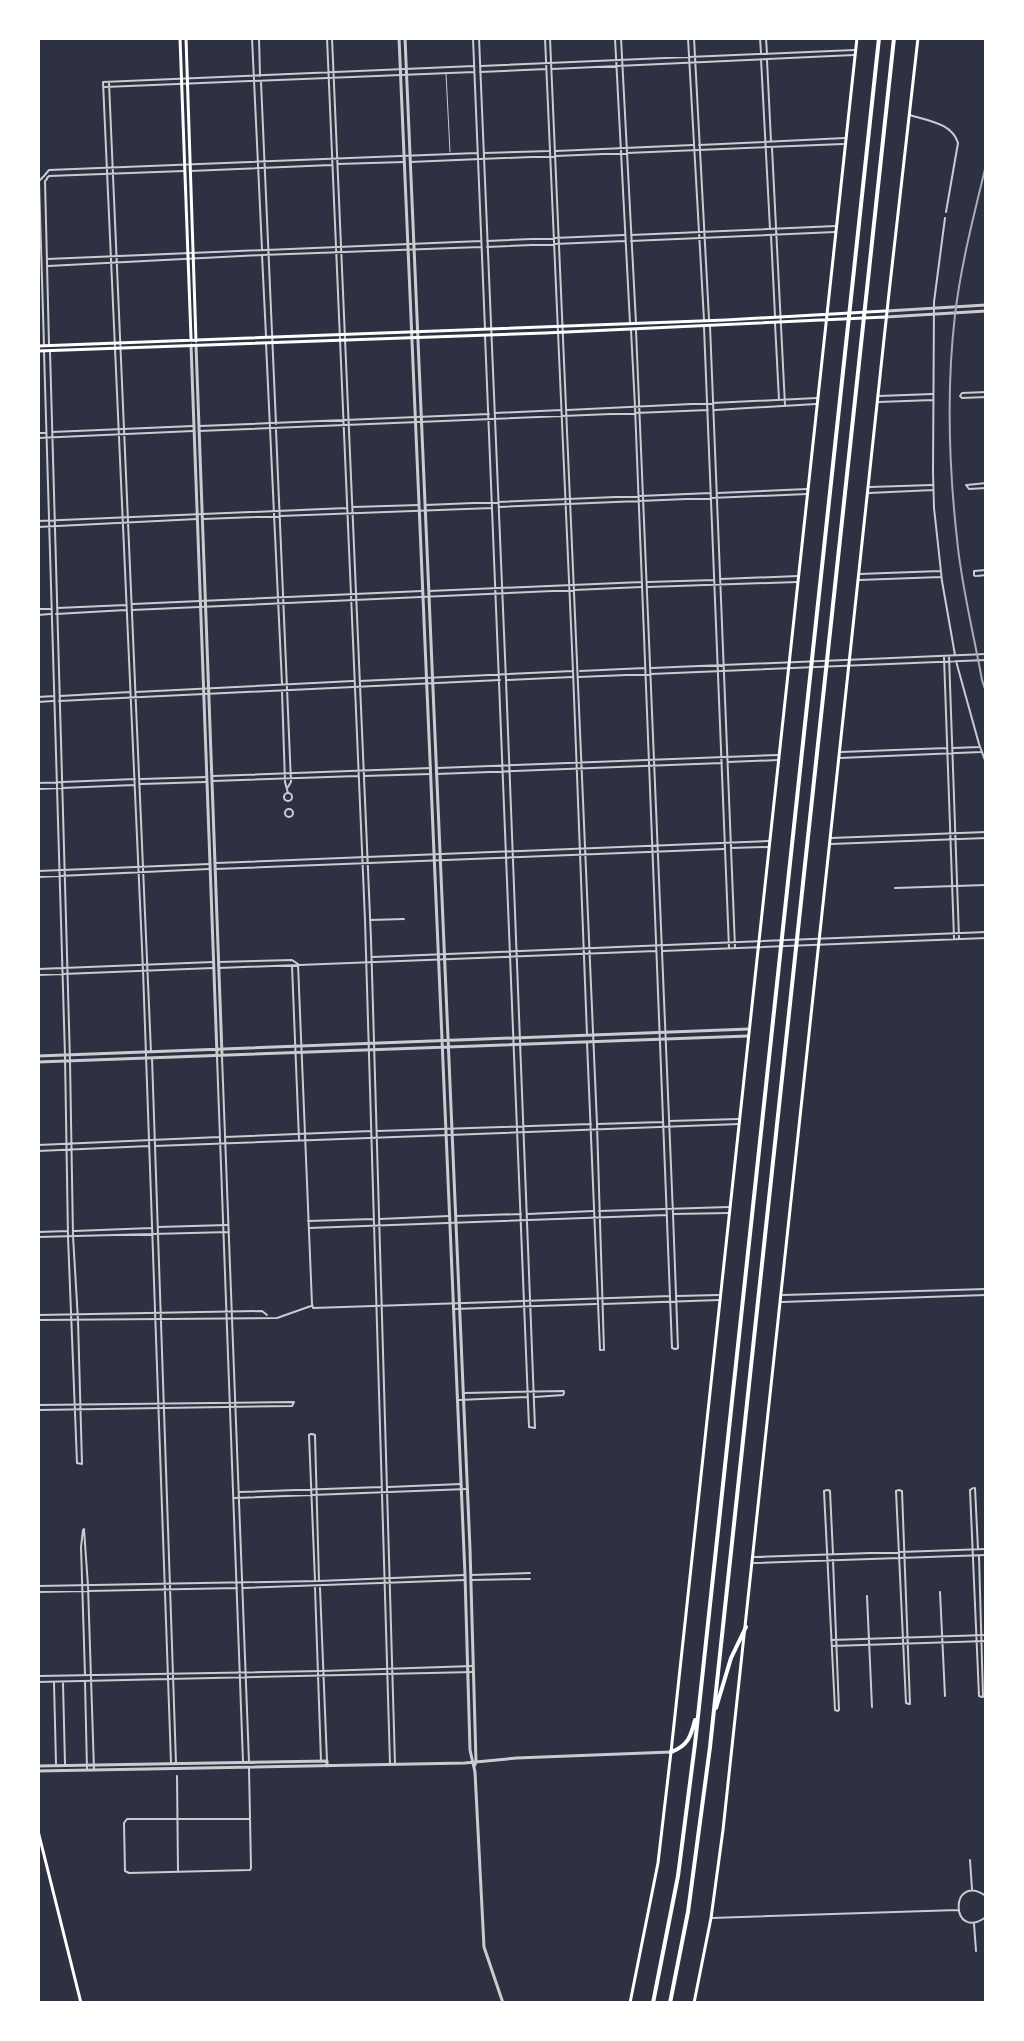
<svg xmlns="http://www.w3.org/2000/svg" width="1024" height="2041" font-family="Barlow,sans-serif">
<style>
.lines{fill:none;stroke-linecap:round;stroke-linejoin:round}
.service{stroke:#caccd0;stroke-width:1}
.minor{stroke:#caccd0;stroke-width:2}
.tertiary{stroke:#caccd0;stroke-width:3}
.secondary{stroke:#fff;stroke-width:3}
.motorway{stroke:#fff;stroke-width:4}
.rail{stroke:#abadb3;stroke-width:2}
</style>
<rect width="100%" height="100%" fill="#2d3142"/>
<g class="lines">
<path class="service" d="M446,73L450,152"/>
<path class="minor" d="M252,38L262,249
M259,38L260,76
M327,38L365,920L390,1764
M332,38L371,939L395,1764
M473,38L485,329
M479,38L506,680L535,1428L529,1427L485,335
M545,38L573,671L587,1035
M550,38L597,1124L604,1350
M615,38L630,323
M621,38L636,323
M688,38L704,320
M694,38L709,319
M760,38L761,53
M766,38L767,54
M761,59L770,229
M767,60L771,141
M481,66L854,50
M552,69L854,55
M480,72L546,69
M261,82L276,424
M109,83L151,1052
M105,87L474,72
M910,115C928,121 952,123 958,143L946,212
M699,145L845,138
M772,148L785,405
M556,151L693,145
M484,153L549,151
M410,162L843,144
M338,164L404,162
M190,171L332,165
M44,176L39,181L44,345
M44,176L49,170L477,153
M47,178L49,176L184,171
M47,179L45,181L49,345
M945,218L934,302L933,472L934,508L942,581L955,655
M631,235L836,226
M771,235L775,316
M487,241L624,235
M631,241L835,232
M487,247L625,241
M262,255L266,336
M47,259L481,241
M48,266L262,255L481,247
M775,323L779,400
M710,326L735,947
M704,327L729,948
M631,330L635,407L672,1348L675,1349
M636,330L673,1214L678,1348L676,1349
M266,343L282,684
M44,351L65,1056L68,1237L77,1463L82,1464
M50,351L70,1061L73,1236L78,1320L82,1464
M879,396L932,394
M960,396L962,393L986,392
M961,397L962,398L986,397
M879,402L933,400
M567,410L817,398
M715,410L816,404
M495,413L561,410
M200,426L489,414
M276,430L291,782L288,787
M199,431L708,410
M52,432L193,426
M38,433H45
M38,438L193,431
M966,485L969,489L986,488
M967,485L986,483
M870,487L932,485
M717,493L807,489
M869,493L933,490
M425,505L711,493
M353,507L419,505
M499,507L807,494
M203,519L492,508
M38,521L347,508
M38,527L197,519
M859,574L940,571
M975,576L974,575V571L986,570
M977,576L986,575
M720,579L798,576
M859,580L941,577
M648,582L714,580
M648,587L797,582
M429,591L642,582
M133,604L422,591
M57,608L126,605
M38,609H51
M132,610L641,587
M56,614L126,610
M38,615L50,614
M949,656L959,938
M944,657L954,938
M956,661L979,744L986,763
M652,668L986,654
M580,671L645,668
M579,677L986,660
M507,680L572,677
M360,681L573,671
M282,691L285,782L288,793
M136,692L353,681
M60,696L130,692
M38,697L54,696
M59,701L500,680
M38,702L53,701
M953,748L979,747
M841,752L947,748
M840,758L981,752
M728,762L778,760
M437,768L778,755
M436,774L722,763
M213,776L431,768
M364,776L430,774
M141,779L207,777
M213,781L358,776
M38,783L135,779
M141,784L206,782
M38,789L134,785
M284 797a4 4 0 1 1 8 0a4 4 0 1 1-8 0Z
M285 813a4 4 0 1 1 8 0a4 4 0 1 1-8 0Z
M831,838L986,832
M831,844L986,838
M731,848L768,847
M216,863L769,841
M215,869L724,849
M38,871L209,864
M38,877L209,869
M895,888L986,885
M370,920L404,919
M663,951L986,938
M372,957L986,932
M219,962L292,960L298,964L312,1304L313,1308L670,1296
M292,966L299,1139
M219,968L656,951
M38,969L213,962
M38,975L213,968
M587,1042L600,1350H602
M217,1057L243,1762
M222,1057L249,1762
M152,1058L176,1763
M669,1121L738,1119
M597,1124L663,1122
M377,1131L591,1124
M225,1137L371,1131
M38,1145L219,1137
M155,1146L739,1124
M38,1151L149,1146
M599,1211L729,1207
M528,1214L593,1211
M673,1214L730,1213
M456,1216L521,1214
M380,1219L449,1216
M308,1221L373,1219
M158,1227L227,1225
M309,1228L667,1215
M74,1231L152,1228
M38,1232L68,1231
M38,1237L229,1232
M783,1295L986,1289
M677,1296L718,1295
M782,1302L986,1295
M603,1304L720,1300
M455,1309L596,1304
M38,1315L262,1311L267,1315
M38,1320L277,1318L311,1306
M464,1393L564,1391
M535,1397L563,1395L564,1393
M459,1400L528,1397
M38,1405L294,1402L292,1406L38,1410
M311,1434L309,1435L315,1581
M312,1434L315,1435L319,1581
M388,1487L461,1484
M973,1488L970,1490L979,1696L982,1697
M975,1488L978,1549
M827,1490L824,1491L835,1710L838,1711
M828,1490L830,1491L833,1554
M899,1490L896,1491L906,1703L909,1704
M899,1490L902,1491L910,1704
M240,1492L381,1487
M235,1498L467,1489
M84,1529L88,1586L94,1770
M83,1530L81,1547L85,1675
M979,1556L983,1697
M754,1557L986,1549
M833,1560L839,1710
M754,1563L986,1555
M471,1575L530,1573
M471,1580L530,1579
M38,1586L319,1581L465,1575
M243,1588L465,1580
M315,1588L321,1761
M320,1588L327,1761
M38,1592L237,1588
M940,1592L945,1696
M867,1596L872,1707
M831,1640L986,1635
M832,1646L986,1641
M38,1676L322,1671L473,1666
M85,1681L87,1770
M38,1682L473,1672
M54,1683L56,1764
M63,1683L65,1764
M171,1763L143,970L103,82L474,66
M249,1768L251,1868L250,1870L129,1873L125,1871L124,1823L127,1819H250
M177,1776L178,1870
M970,1860L972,1889
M986,1896C949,1871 950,1943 986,1917
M712,1918L958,1910
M974,1924L976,1951"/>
<path class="tertiary" d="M399,38L465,1575L470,1750L475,1772L484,1947L503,2003
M405,38L470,1549L476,1762L474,1767
M887,311L986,305
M886,317L986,311
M191,345L217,1055
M196,345L222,1055
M38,1056L749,1029
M38,1062L748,1036
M38,1766L327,1761V1766
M38,1771L465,1763L517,1758L671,1752"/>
<path class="secondary" d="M180,38L191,338
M186,38L196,341
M38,346L726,320L885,311
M38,351L545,333L885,317
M38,1831L81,2003
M630,2003L658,1863L671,1752L857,38
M694,2003L711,1918L723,1830L889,293L918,38"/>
<path class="motorway" d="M716,1708L731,1658L746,1627
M671,1752C688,1746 691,1736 695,1720
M653,2003L678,1876L695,1744L879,38
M670,2003L688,1912L710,1747L894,38"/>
<path class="rail" d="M986,165C974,215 961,264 955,315C946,392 949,471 958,548C963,592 974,636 982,680L986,692"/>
</g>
<rect width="1024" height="2041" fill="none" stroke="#ffffff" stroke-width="80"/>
</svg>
